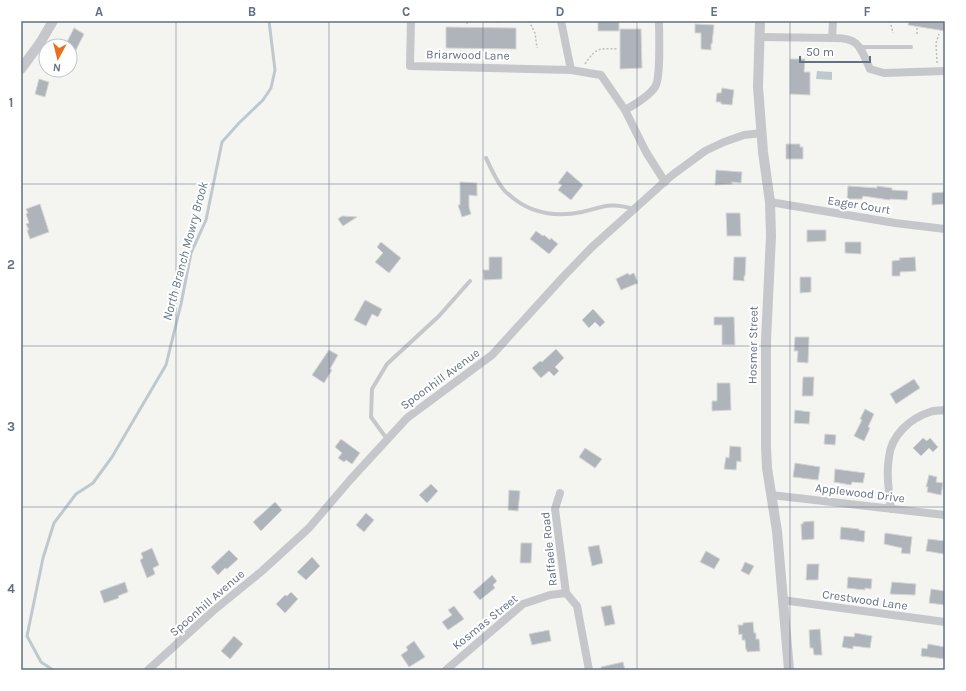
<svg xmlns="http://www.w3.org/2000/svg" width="966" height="691" font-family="Karla,sans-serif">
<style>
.water{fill:#c0c8cf}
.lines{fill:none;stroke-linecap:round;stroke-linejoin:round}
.stream{stroke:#c0c8cf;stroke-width:3}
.building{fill:#afb4bb;stroke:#d6d6d4}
.path{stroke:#bcbdc0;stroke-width:1.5;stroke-dasharray:2 2;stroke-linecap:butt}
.service{stroke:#c5c7cb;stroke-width:4}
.minor{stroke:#c5c7cb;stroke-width:8}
.tertiary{stroke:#c5c7cb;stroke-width:10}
.grid{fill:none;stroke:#636f83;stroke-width:1;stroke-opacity:0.55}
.labels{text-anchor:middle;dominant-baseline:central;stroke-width:4;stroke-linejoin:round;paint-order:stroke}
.street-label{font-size:12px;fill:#636f83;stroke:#fff}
.water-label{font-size:13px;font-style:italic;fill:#637787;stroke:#fff}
.neatline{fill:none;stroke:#636f83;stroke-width:1.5}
.grid-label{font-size:13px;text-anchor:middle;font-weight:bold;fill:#636f83}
</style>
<rect width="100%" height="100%" fill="#f4f5f1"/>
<path class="water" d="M817,71L832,72V80L816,79Z"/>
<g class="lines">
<path class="stream" d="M53,670L41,662L27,636L43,558L54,523L76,494L93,483L112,457L166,365L181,304L191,253L206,220L222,142L239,123L263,100L271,88L275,70L269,21"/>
</g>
<path class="building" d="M598,21H619V31H598Z
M909,21H945V31L908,25Z
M695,24L714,25L712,44H711V50L701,49V33H695Z
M446,27L516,28V49L446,48Z
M74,28L84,34L70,62V46H65Z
M620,29H641L642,68L620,69Z
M790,59H805L804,72H810V95L790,94Z
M39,79L49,82L45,97L35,94Z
M722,88L734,90L732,105L721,104V102H716L717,93H721Z
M786,144H800V147H803V159H786Z
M716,170L742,172L741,183L732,182V184L715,185Z
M567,171L583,185L571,200L558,190L562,185L558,183Z
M460,182L477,183V196L469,195V207L471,214L462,217L458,205H460Z
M848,186L877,188V186L892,188V190L908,191L907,200L890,199V200L863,196L862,199H847Z
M945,192V204L932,205V193Z
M40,204L49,232L30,239L27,230H29L26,224L29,223L26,214L28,213L26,209Z
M726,213H740L741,236H727Z
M342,216L357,217L343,226L338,219Z
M807,230H826V241L807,242Z
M536,231L543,236L544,235L550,240L551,238L558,244L549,254L530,239Z
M381,242L401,258L389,273L375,262L383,253L377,247Z
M845,242H861V254L845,253Z
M489,257H502V279L484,280L483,270H489Z
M734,257H746L745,276H744V281L733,280Z
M915,257L916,271L900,272V276H892V261L900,260L899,258Z
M628,273L629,275L634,273L638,283L621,290L616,279Z
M800,277H811V292L800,293Z
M365,300L382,309L378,317L372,314L366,326L354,320Z
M593,309L605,322L600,327L595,322L589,328L582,320Z
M714,317H734L735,345H722V325H714Z
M795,337H809L808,363L797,362L798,351H794Z
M556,349L564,358L555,367L559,371L554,376L549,371L541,378L532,368L540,361L542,362Z
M329,350L338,355L330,369L332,370L324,383L312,375Z
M803,377H814L813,396H802Z
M914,379L920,388L896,404L890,394Z
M717,383H730L731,410L712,411V401H717Z
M865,409L874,414L868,427L870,428L864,441L854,436L862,420L860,419Z
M795,410L810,412L809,424L794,423Z
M825,434L836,435L835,445L824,444Z
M923,438L927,441L930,438L938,447L933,452L929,448L921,456L913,448Z
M341,439L360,453L352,464L346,460L344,462L338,458L342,453L335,447Z
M730,446L741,447V462L737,461L736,470L724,469L726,457L729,458Z
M585,448L602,459L595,468L579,457Z
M795,463L820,467L818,480L793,477Z
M835,469L865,473L863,483L852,482L851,485L834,482Z
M929,475L937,477L936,482L943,483L941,495L927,492L928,487H926Z
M431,484L438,491L427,503L419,495Z
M509,490L520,491L518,511L508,510Z
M275,502L282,510L261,531L253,522Z
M366,513L374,520L364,532L356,525Z
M814,521V539L802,540L801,524H803V522Z
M841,527L859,529V530L865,531L864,542L840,539Z
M885,533L912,537L910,554L901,553L902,548L884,544Z
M928,539L945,541L944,554L926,551Z
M521,543H532L531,563H520Z
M599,545L603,563L592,566L588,547Z
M152,548L159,565L153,568L155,574L147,578L140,560L143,558L141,553Z
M229,550L238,559L227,569L225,568L218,575L211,567Z
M706,551L720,559L714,569L700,562Z
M312,557L320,566L306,580L297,572Z
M745,562L754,566L749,575L741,571Z
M807,564H819L818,580H806Z
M492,575L497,581L493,585L495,588L480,600L473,592Z
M848,577L872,579L871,589L865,588V590L847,588Z
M125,582L128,592L118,596L119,598L104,603L100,591Z
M892,582L916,584L915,595L890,594Z
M931,589L945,591V605L929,603Z
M291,592L298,599L285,613L276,604L285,595L287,596Z
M611,605L615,624L605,626L601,607Z
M454,606L464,619L448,630L442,622L452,615L448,610Z
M753,622L754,633H756V639H759L760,651L747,652V650H746L745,640H742V634L739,635L738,625H743V623Z
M820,629L822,655H814L813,648H810L809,630Z
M549,630L551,641L532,645L529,634Z
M855,633L872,636L870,648L853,646V649L842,647L844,636L854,637Z
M234,636L243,644L230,659L221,651Z
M414,641L425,657L409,667L401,655L408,650L406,647Z
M928,644L945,647V659L921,656L922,648L927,649Z
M623,662L625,670H601V667Z"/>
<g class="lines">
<path class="path" d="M498,21L499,25
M529,21L535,33L537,48
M890,21L893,33
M467,24V21
M917,34V21
M937,63L936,43L939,34
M585,64C596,48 598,48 617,49"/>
<path class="service" d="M860,47H911
M486,158C491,168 496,181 504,190C506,193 510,195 513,198C533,214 557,217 582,212C603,207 611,202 633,209
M387,439L371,417L372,389L387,364L439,316L470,281"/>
<path class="minor" d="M411,21L410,66L571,70L601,75L625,110L646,152L665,182
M561,21L571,70
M833,21L832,38C859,37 860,47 870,69L884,73L945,71
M760,37L832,38
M625,110C634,105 649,96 655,87C661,78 659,34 659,21
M770,202L895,223L945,229
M560,493L555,509L566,593L577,606L589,670
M771,495L945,515
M891,509C889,492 886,474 889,457C891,436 910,418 930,412C934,410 940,411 945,410
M782,600L945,622
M148,670L213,611L262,571L309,528L350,480L407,418L492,355L563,277L592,247L671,176L705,151L724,142L744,135L762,133
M446,670L523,604L550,595L566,593"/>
<path class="tertiary" d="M760,21L758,87L763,152L770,202L771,236L766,341V447L767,468L777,531L789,670
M21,69L40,43L53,21"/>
</g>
<path class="grid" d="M176,21V670M329,21V670M483,21V670M637,21V670M790,21V670M21,184H945M21,346H945M21,507H945"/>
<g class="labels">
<g class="street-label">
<text transform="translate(468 55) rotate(1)">Briarwood Lane</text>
<text transform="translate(859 205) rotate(9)">Eager Court</text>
<text transform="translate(753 345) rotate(-89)">Hosmer Street</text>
<text transform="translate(440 379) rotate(-36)">Spoonhill Avenue</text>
<text transform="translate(860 493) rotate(7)">Applewood Drive</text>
<text transform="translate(549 549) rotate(-96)">Raffaele Road</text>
<text transform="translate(865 600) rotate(8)">Crestwood Lane</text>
<text transform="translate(207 603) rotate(-41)">Spoonhill Avenue</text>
<text transform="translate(485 622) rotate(-39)">Kosmas Street</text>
</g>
<g class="water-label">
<text transform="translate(185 251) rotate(-75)">North Branch Mowry Brook</text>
</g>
</g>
<rect width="966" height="691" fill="none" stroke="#ffffff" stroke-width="44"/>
<g transform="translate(58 58) rotate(187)"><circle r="19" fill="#ffffff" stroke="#c1c5cd"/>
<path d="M0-3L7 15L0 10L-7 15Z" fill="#e9711d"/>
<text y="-6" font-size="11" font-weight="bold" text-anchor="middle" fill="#636f83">N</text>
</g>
<path d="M800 56v6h70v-6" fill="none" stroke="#636f83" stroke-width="2"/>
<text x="806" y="56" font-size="12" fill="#636f83" stroke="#ffffff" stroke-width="3" paint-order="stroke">50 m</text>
<rect x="22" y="22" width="922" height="647" class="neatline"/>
<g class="grid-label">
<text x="99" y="16">A</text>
<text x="252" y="16">B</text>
<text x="406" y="16">C</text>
<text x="560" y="16">D</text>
<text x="714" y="16">E</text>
<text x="867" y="16">F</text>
<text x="11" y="107">1</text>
<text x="11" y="269">2</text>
<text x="11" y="431">3</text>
<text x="11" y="593">4</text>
</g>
</svg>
